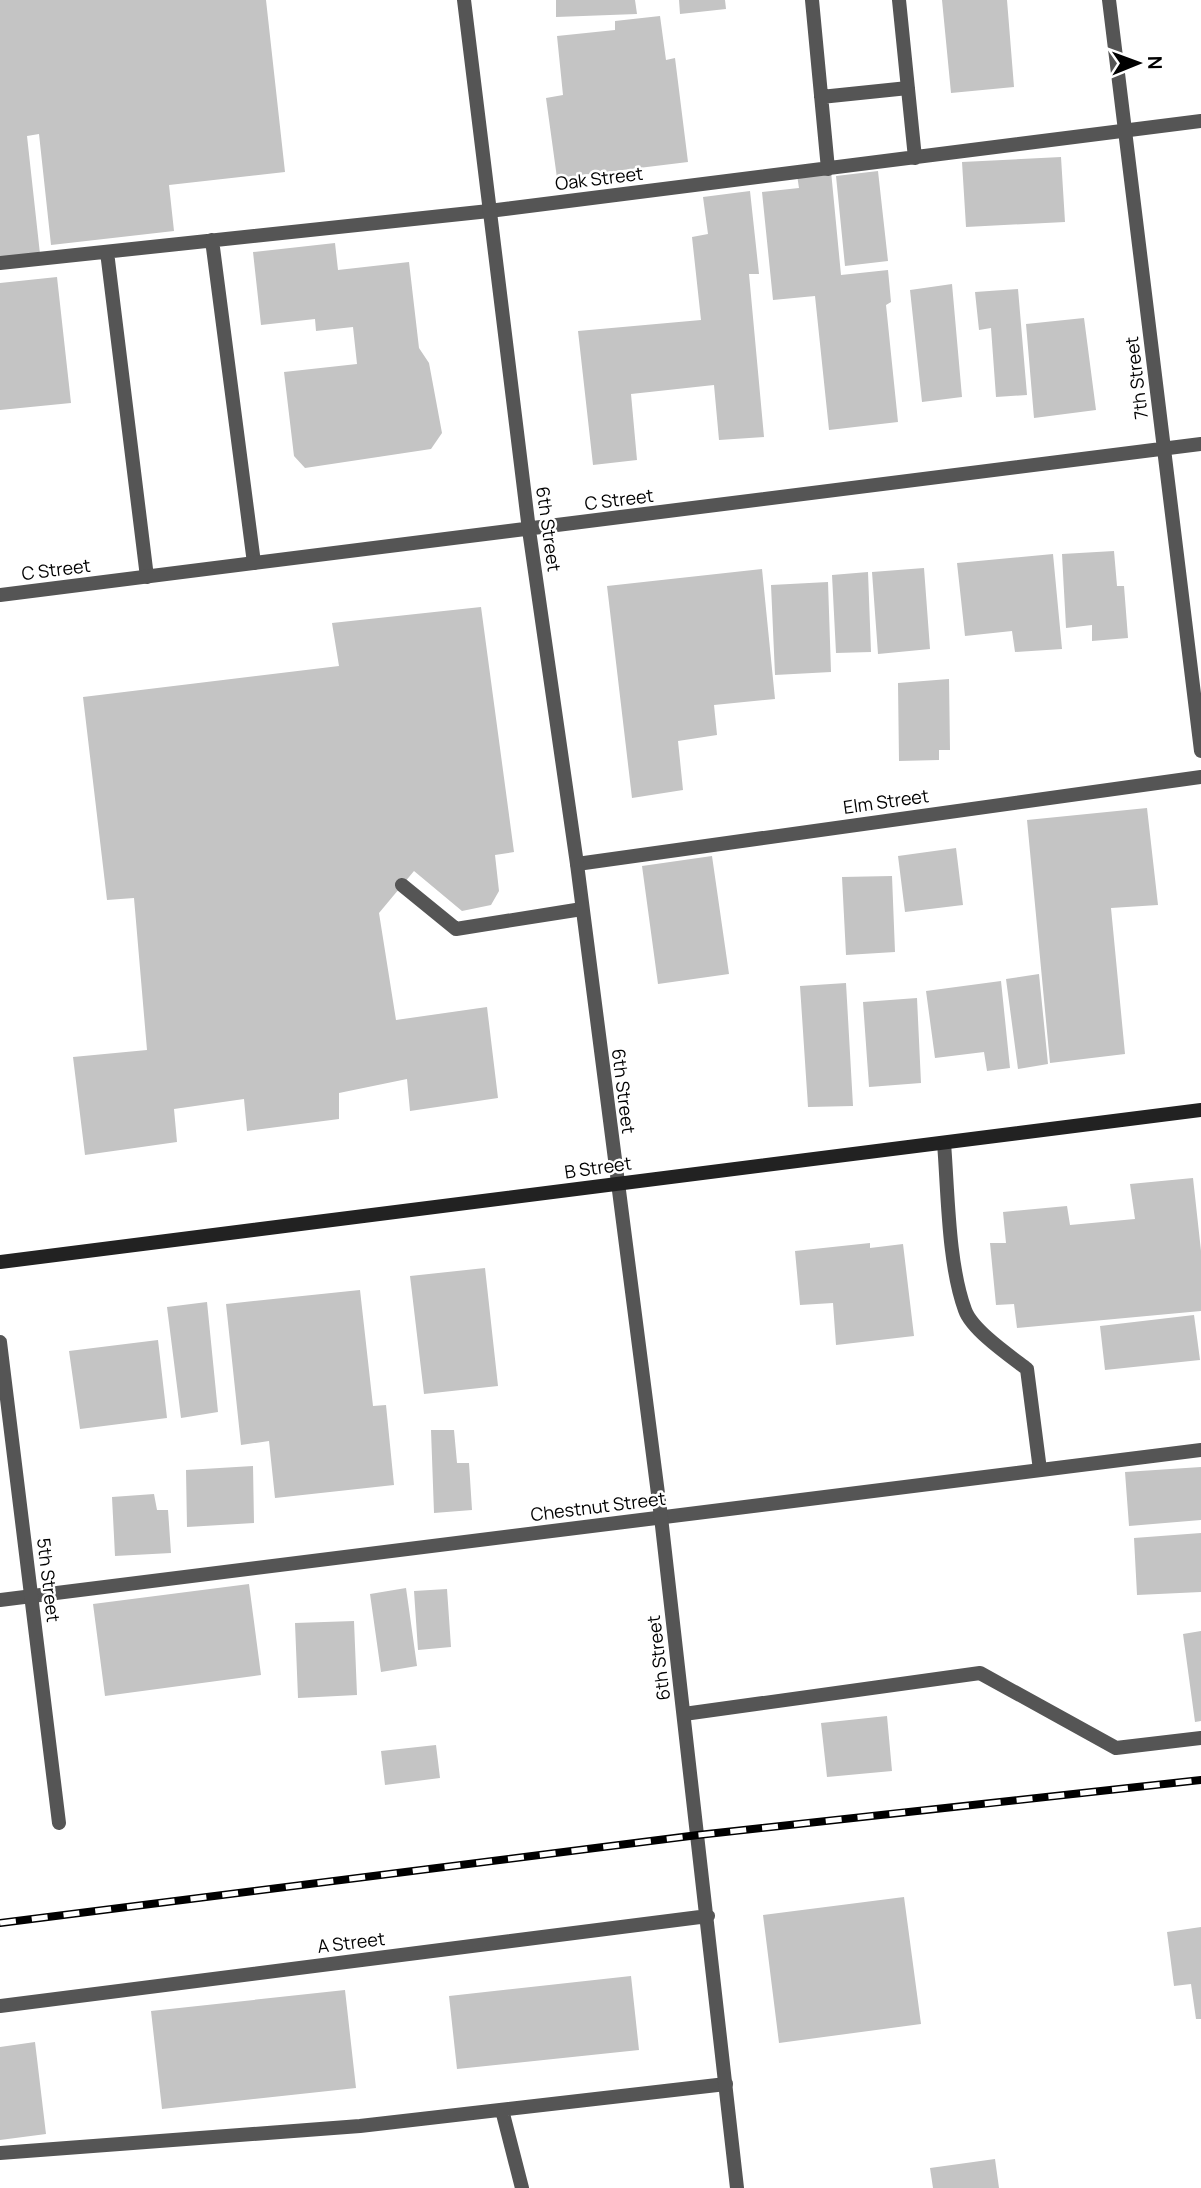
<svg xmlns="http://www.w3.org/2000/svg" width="1201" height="2188" font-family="Manrope,sans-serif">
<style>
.building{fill:#c4c4c4}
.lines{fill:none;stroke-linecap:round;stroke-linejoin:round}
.service{stroke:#555;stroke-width:14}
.minor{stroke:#555;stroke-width:14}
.secondary{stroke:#222;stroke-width:14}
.rail-casing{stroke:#000;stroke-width:8}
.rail{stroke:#fff;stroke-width:5;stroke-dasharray:16;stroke-linecap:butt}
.labels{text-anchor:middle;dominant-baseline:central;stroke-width:5;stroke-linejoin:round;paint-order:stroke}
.street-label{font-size:18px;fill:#000;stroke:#fff}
</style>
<rect width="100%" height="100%" fill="#fff"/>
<path class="building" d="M0,0H266L285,172L169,185L174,231L51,245L39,134L27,136L40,254L0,259Z
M556,0H635L637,14L556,17Z
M679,0H725L726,9L680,14Z
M942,0H1007L1014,87L951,93Z
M660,16L666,60L675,58L688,162L557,178L546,98L563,95L557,36L615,30V21Z
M1061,157L1065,222L966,227L962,162Z
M831,171L841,275L888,270L891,302L886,305L898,422L829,430L815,296L773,300L762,192L799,188L797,175Z
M878,171L888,261L845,266L836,176Z
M750,191L759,274H749L764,437L719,440L714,385L631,394L637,460L593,465L578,331L701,320L692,237L708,234L703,197Z
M335,243L338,270L409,262L419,348L429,363L442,433L431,449L305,468L294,456L284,372L357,364L353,327L316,331L315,319L261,325L253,252Z
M57,277L71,403L0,410V283Z
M952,284L962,397L922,402L910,290Z
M1018,289L1027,395L996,397L991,328L979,330L975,292Z
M1084,318L1096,410L1034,418L1026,324Z
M1114,551L1117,586H1124L1128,638L1092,641V625L1066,628L1062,554Z
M1053,554L1062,649L1015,652L1012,631L965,636L957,563Z
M924,568L930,649L878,654L872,572Z
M762,569L775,699L714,705L717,735L678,741L683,790L632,798L607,586Z
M868,572L871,652L836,653L832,575Z
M828,582L831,672L775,675L771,585Z
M481,607L514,852L495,855L499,891L491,905L462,911L414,871L379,913L396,1020L487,1007L498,1098L410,1111L407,1079L339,1093V1119L247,1131L244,1099L174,1109L177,1142L85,1155L73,1057L147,1050L134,898L107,900L83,697L339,666L332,623Z
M949,679L950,750H939V760L899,761L898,683Z
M1147,808L1158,905L1111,908L1125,1054L1050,1063L1027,820Z
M956,848L963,905L905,912L898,856Z
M712,856L729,974L658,984L642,866Z
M892,876L895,952L846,955L842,877Z
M1039,974L1048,1064L1018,1069L1006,979Z
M1001,981L1010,1068L987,1071L984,1052L935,1058L926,991Z
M846,983L853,1106L808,1107L800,986Z
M917,998L921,1083L869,1087L863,1002Z
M1193,1178L1201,1251V1311L1017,1328L1014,1304L996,1305L990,1243H1006L1003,1212L1067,1206L1070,1225L1135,1219L1130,1184Z
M870,1243V1248L903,1244L914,1336L836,1345L833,1303L800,1305L795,1251Z
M485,1268L498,1386L424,1394L410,1276Z
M360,1290L373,1406L386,1405L394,1485L275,1498L269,1441L241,1445L226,1304Z
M207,1302L218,1412L181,1418L167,1307Z
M1194,1315L1200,1360L1105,1370L1100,1326Z
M158,1340L167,1418L80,1429L69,1351Z
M431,1430H454L457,1463H469L472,1510L434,1513Z
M253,1466L254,1523L187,1527L186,1470Z
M1201,1467V1520L1129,1526L1125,1472Z
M154,1494L157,1510H168L171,1553L115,1556L112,1497Z
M1201,1533V1592L1137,1595L1134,1538Z
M249,1584L261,1675L105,1696L93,1604Z
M406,1588L417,1666L381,1672L370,1594Z
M447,1589L451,1647L418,1650L414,1591Z
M354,1621L357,1695L298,1698L295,1623Z
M1201,1631V1721L1195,1722L1183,1634Z
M887,1716L892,1771L827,1777L821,1723Z
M436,1745L440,1778L385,1785L381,1751Z
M904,1897L921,2024L779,2043L763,1915Z
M1201,1927V2019H1196L1191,1984L1174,1986L1167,1932Z
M631,1976L639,2050L457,2069L449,1996Z
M345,1990L356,2088L162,2109L151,2011Z
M35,2042L46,2134L0,2140V2047Z
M995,2159L999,2188H933L930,2168Z"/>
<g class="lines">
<path class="service" d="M812,0L828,169
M899,0L915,158
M821,97L908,88
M212,240L254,563
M107,252L147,577
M0,263L489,211L1201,121
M577,864L1201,777
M402,885L456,929L582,909
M944,1143C948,1192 948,1264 965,1310C972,1330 1010,1356 1027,1369L1040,1470
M0,1600L1201,1450
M684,1714L980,1673L1116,1748L1201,1738
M502,2110L522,2188
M0,2153L360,2126L726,2084"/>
<path class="minor" d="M464,0L529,530L577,864L661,1517L737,2188
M1109,0L1201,751
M0,595L1201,444
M0,1342L59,1823
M0,2006L708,1916"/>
<path class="secondary" d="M0,1262L1201,1110"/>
<g class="rail-casing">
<path id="rail" d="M0,1923L698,1835L1201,1780"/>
</g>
<use href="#rail" class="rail"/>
</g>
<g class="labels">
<g class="street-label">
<text transform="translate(599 178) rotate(-7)">Oak Street</text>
<text transform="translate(1136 378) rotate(-97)">7th Street</text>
<text transform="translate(619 499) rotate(-7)">C Street</text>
<text transform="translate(549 529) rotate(82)">6th Street</text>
<text transform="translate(56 569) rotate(-7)">C Street</text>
<text transform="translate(886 801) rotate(-8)">Elm Street</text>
<text transform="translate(624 1091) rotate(83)">6th Street</text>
<text transform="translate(598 1167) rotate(-8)">B Street</text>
<text transform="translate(598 1506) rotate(-7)">Chestnut Street</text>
<text transform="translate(49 1580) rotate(83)">5th Street</text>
<text transform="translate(658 1658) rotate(-97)">6th Street</text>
<text transform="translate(351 1942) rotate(-7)">A Street</text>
</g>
</g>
<g transform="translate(1138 63) rotate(89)" stroke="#ffffff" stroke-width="5" paint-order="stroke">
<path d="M0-5L12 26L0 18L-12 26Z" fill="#000000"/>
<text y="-10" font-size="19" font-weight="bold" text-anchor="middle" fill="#000000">N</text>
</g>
</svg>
